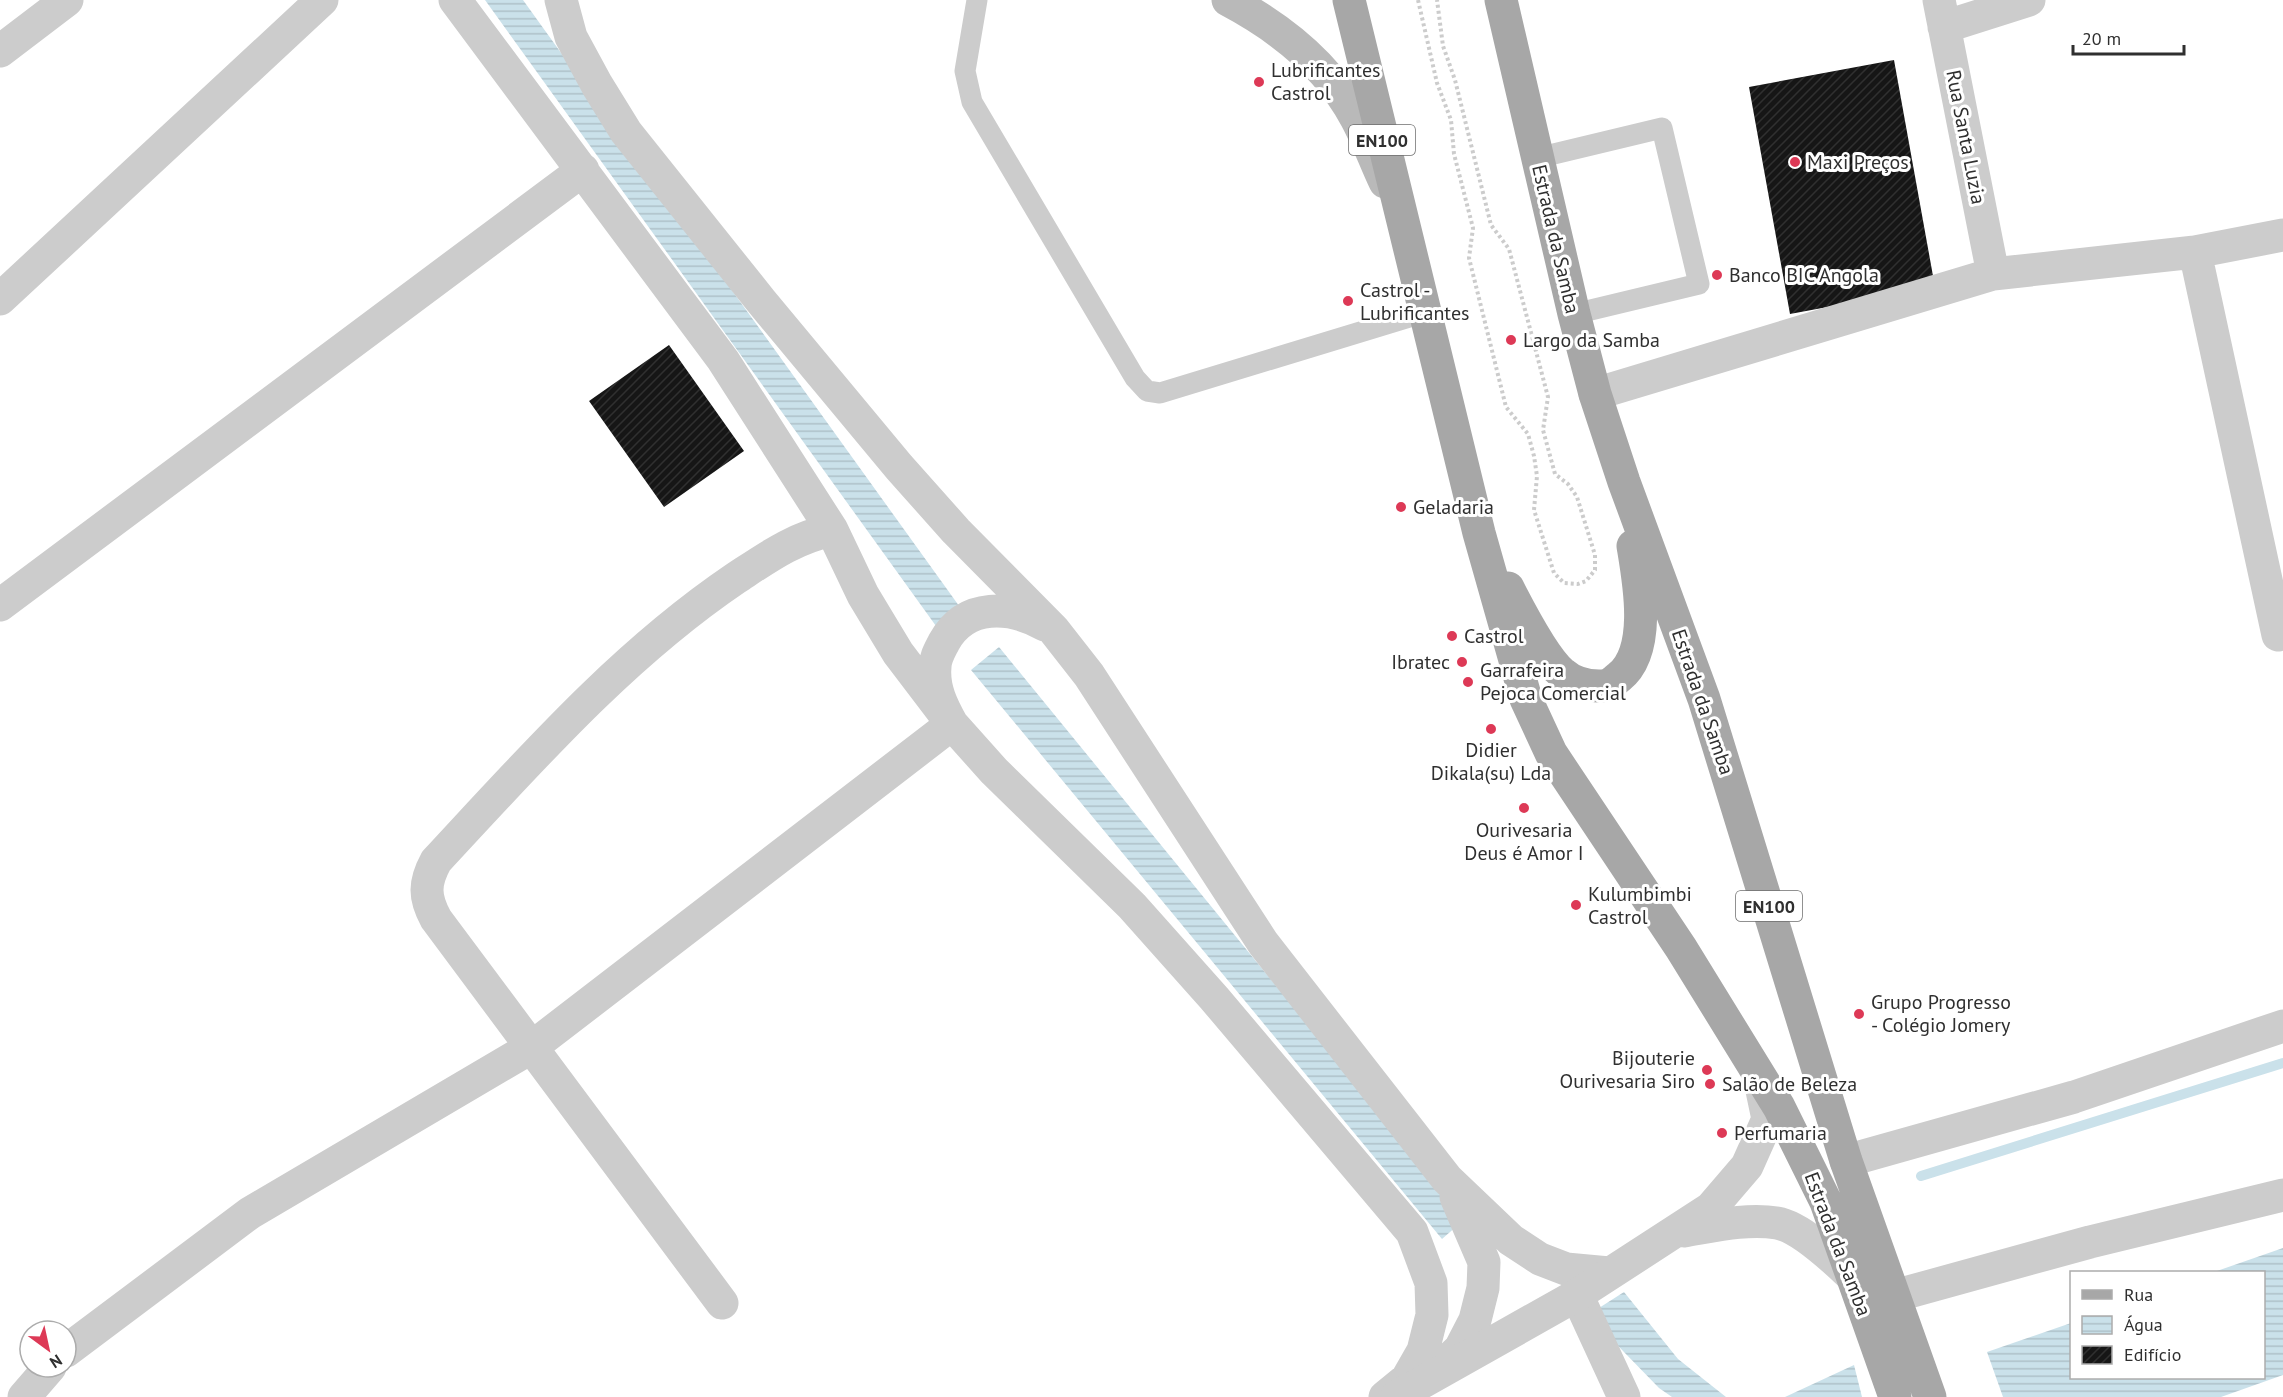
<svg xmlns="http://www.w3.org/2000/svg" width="2283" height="1397" font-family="'PT Sans',sans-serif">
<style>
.water{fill:url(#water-rules)}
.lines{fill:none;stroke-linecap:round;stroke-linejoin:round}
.stream{stroke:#cae1ea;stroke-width:10}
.building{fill:url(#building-hatch)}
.path{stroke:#ccc;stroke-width:4;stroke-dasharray:3 3;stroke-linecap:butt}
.service{stroke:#ccc;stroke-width:21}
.minor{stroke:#ccc;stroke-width:33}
.tertiary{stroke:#ccc;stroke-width:33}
.secondary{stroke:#b9b9b9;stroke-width:33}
.primary{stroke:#a7a7a7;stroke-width:33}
.poi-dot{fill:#dd3956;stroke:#fff;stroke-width:2}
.labels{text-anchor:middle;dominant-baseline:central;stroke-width:6;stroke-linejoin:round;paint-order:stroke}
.shield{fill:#fff;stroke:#6d6d6d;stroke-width:1.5}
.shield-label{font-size:18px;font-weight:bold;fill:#2f2f2f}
.poi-label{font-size:20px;fill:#2f2f2f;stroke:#fff;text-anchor:start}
.street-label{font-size:20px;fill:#2f2f2f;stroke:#fff}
</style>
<defs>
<pattern id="water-rules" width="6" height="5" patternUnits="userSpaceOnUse" patternTransform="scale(1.5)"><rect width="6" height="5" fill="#cae1ea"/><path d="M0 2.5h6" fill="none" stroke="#aec1c9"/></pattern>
<pattern id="building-hatch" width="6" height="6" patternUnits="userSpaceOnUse" patternTransform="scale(1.5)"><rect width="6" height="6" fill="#161616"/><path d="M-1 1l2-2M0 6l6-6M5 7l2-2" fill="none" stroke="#303030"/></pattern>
</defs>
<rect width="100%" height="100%" fill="#fff"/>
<path class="water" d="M485,0H523L962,610L936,626Z
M999,647L1466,1218L1442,1239L971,670Z
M2283,1248V1375L2221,1397H2003L1987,1352L2071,1323L2072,1378H2264V1272H2214Z
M1624,1292L1678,1359L1726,1397H1672L1659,1388L1588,1315Z
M1854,1365L1862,1397H1785Z"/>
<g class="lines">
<path class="stream" d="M1921,1176L2283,1063"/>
</g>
<path class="building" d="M1894,60L1935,287L1790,314L1749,87Z
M669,345L744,451L664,507L589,401Z"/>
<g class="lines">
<path class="path" d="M1418,0L1437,83L1451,120L1454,154L1473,228L1469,258L1506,407L1528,434L1534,456L1537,476L1534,510L1554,573L1564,583L1578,584L1586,581L1595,570V555L1577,497L1568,484L1555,474L1543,430L1548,397L1509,249L1491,225L1455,80L1443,46L1437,0"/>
<path class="service" d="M977,0L965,71L972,102L1135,378L1147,391L1160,393L1426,312
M1537,158L1662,128L1699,284L1574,314"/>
<path class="minor" d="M455,0L723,360L832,530L863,595L898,653L952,724L994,771L1132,906L1214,998L1412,1232L1431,1283L1432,1315L1423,1351L1407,1379L1385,1397
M561,0L571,37L597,85L626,132L761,301L899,467L956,531L1053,629L1089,675L1263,943L1447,1179L1511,1240L1540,1259L1566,1269L1609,1273
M1939,0L1993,274
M1944,27L2029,0
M0,51L67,0
M2195,252L2278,635
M0,299L322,0
M1595,394L1993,274L2195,252L2283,235
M0,605L583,170
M1846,1161L2074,1097L2283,1026
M1577,1295L1624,1397
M1894,1296L2090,1242L2283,1195
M722,1303L436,919C424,897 424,883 436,861C529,761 622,655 736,578C768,557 794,538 832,530
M66,1351L250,1213L532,1047L952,724C942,706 933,688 935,667C935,658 940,650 944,642C966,602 1011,606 1045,625
M1435,1373L1460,1349L1475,1320L1483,1288L1484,1262L1456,1197
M24,1397L50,1367"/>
<path class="tertiary" d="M1684,1231C1714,1226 1747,1218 1777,1223C1801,1227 1835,1260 1852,1276
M1396,1397L1577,1295L1711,1208L1747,1166L1768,1119L1759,1076"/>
<path class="secondary" d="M1228,0C1279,27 1328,65 1356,118C1367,138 1375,161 1385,182"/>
<path class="primary" d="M1349,0L1479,533L1526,699L1551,753L1681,948L1779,1107L1826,1202L1895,1397
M1501,0L1574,314L1595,394L1624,482L1704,699L1846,1161L1930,1397
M1508,588C1520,611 1543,657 1562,673C1573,683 1586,686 1599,686C1609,686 1612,683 1619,677C1652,651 1639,582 1633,546"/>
</g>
<g class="poi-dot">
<circle cx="1259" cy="82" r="6"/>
<circle cx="1795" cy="162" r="6"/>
<circle cx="1717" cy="275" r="6"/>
<circle cx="1348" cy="301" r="6"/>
<circle cx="1511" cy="340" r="6"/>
<circle cx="1401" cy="507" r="6"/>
<circle cx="1452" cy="636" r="6"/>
<circle cx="1462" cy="662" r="6"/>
<circle cx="1468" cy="682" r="6"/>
<circle cx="1491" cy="729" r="6"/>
<circle cx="1524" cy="808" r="6"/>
<circle cx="1576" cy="905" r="6"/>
<circle cx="1859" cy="1014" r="6"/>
<circle cx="1707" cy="1070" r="6"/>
<circle cx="1710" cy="1084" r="6"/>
<circle cx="1722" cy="1133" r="6"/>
</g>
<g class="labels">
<g class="shield">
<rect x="1349" y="125" width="66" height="30" rx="4.5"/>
<rect x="1736" y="891" width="66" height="30" rx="4.5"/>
</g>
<g class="shield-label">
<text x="1382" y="140">EN100</text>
<text x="1769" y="906">EN100</text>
</g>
<g class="poi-label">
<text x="1271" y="70">Lubrificantes<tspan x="1271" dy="23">Castrol</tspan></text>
<text x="1807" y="162">Maxi Preços</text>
<text x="1729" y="275">Banco BIC Angola</text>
<text x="1360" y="290">Castrol -<tspan x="1360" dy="23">Lubrificantes</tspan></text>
<text x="1523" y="340">Largo da Samba</text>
<text x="1413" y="507">Geladaria</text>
<text x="1464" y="636">Castrol</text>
<text x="1450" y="662" text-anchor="end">Ibratec</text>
<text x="1480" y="670">Garrafeira<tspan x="1480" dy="23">Pejoca Comercial</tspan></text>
<text x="1491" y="750" text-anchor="middle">Didier<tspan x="1491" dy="23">Dikala(su) Lda</tspan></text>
<text x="1524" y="830" text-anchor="middle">Ourivesaria<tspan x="1524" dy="23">Deus é Amor I</tspan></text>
<text x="1588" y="894">Kulumbimbi<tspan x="1588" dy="23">Castrol</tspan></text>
<text x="1871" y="1002">Grupo Progresso<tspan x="1871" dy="23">- Colégio Jomery</tspan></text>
<text x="1695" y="1058" text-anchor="end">Bijouterie<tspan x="1695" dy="23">Ourivesaria Siro</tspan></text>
<text x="1722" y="1084">Salão de Beleza</text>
<text x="1734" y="1133">Perfumaria</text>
</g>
<g class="street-label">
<text transform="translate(1966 137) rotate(79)">Rua Santa Luzia</text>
<text transform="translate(1556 239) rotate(77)">Estrada da Samba</text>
<text transform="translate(1703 702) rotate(71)">Estrada da Samba</text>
<text transform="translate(1838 1244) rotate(69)">Estrada da Samba</text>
</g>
</g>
<rect x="2070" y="1271" width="195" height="108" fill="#ffffff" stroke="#acacac" stroke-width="1.5"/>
<rect x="2082" y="1290" width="30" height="9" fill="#a7a7a7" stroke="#acacac" stroke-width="1.5"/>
<text x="2124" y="1301" font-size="18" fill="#2f2f2f">Rua</text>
<rect x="2082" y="1316" width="30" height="18" fill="url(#water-rules)" stroke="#acacac" stroke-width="1.5"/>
<text x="2124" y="1331" font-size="18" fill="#2f2f2f">Água</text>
<rect x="2082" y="1346" width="30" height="18" fill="url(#building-hatch)" stroke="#acacac" stroke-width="1.5"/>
<text x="2124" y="1361" font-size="18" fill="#2f2f2f">Edifício</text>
<g transform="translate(48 1349) rotate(147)"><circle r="28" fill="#ffffff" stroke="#acacac" stroke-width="1.5"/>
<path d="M0-4.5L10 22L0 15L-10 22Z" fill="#dd3956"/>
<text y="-9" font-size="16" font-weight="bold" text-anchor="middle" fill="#2f2f2f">N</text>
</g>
<path d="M2073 45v9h111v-9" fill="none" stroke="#2f2f2f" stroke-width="3"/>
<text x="2082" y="45" font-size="18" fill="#2f2f2f" stroke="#ffffff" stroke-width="4.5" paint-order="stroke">20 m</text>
</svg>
